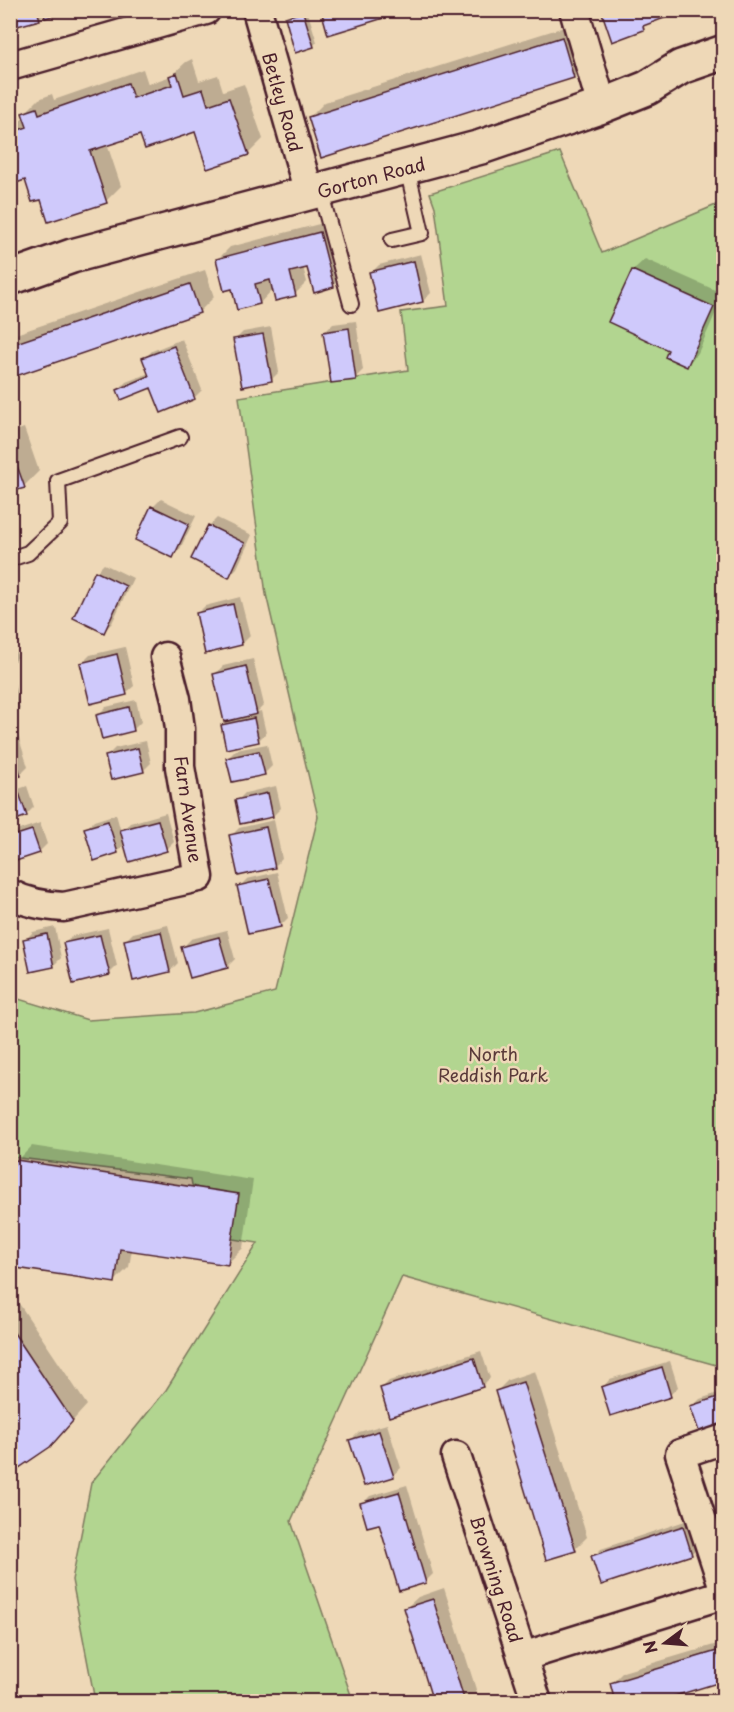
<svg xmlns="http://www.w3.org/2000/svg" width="734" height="1712" font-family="'Playpen Sans',sans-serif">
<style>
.green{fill:#b2d590;stroke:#7e7a5e;stroke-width:1.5}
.shadow{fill:#0003}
.building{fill:#cfc9fb;stroke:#4a1f2b;stroke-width:1.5}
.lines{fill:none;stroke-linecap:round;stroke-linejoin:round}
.lane-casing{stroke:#4a1f2b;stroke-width:18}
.street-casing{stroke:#4a1f2b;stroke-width:33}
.secondary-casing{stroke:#4a1f2b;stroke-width:38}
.lane{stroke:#eed8b7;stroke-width:14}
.street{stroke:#eed8b7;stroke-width:28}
.secondary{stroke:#eed8b7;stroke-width:33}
.labels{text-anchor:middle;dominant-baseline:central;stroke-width:5;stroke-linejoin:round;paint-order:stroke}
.street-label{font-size:18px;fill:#4a1f2b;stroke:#eed8b7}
.park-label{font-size:18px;fill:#5a3a3a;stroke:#eed8b7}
</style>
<rect width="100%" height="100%" fill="#eed8b7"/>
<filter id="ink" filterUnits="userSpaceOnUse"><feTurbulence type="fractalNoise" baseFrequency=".0167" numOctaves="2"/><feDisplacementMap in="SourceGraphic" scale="12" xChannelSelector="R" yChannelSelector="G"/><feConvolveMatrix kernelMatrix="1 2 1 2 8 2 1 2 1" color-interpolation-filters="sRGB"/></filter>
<g filter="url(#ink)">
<path class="green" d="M560,152L602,253L723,202V1367L402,1277L291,1521L353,1701H95L72,1580L91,1483L166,1390L258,1243L208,1235L215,1197L192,1185L191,1179L11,1157L10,975L15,998L88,1020L194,1013L275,992L318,817L266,594L239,397L408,370L401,312L448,306L435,207L430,193Z"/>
<path class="shadow" d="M10,10H68L45,13L39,19Z
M302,10H307L317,42L313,46L287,18L290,14Z
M577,23L589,62L574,77L310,117L325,102Z
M192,59L199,81L218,75L223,91L244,84L263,139L248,154L196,130L141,133L107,144L121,186L106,201L42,198L26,178L10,165V124L26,118L24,114L39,99L52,94L54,100L143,69L148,84L171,76L186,62Z
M331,221L345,274L333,286L308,266L303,267L307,282L295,294L273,289L260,303L233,287L218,259L230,247Z
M421,254L431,293L423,301L371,273L379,265Z
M645,259L724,294L698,353L687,365L670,349L610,321L633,270Z
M205,270L214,297L199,312L10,376V336Z
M356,321L363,370L355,378L325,332L333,324Z
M271,327L279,372L271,380L235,340L243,332Z
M182,339L202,390L194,398L152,386L118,390L126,382L149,373L144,359L152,351Z
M24,428L39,471L24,486L10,491V433Z
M161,499L196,516L180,549L172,557L137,539L153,507Z
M217,518L252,535L237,568L229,576L209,526Z
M104,564L133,578L112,623L104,631L96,572Z
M240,597L250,636L242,644L197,614L205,606Z
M10,640L18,657L10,665Z
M125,647L134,686L126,693L82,663L90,655Z
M253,659L264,705L257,712L261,711L266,733L258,741L223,725L226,722L215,674L223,666Z
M11,670L20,709L10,717V670Z
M136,700L141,722L133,730L98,715L106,707Z
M16,729L28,767L20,775L10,778V731Z
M146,741L151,763L143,771L107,756L115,748Z
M267,744L272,766L264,774L228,758L236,750Z
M27,786L34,807L26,815L10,820V792Z
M276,786L281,808L273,816L237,801L245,793Z
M166,813L174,842L166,850L126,843L117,852L86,829L94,821L116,814L121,832L130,823Z
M274,820L282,859L274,867L231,836L239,828Z
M40,823L47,844L39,852L10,861V833Z
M277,872L288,918L280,926L239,887L247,879Z
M168,925L178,963L170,971L125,941L133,933Z
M55,927L61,958L53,966L25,940L33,932Z
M108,928L117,966L109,974L64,944L72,936Z
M227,930L235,959L227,967L183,947L191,939Z
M32,1146L253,1180L243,1248L228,1263L132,1249L129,1267L114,1282L17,1161Z
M16,1299L87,1405L50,1446L10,1472V1303Z
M481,1351L490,1378L482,1386L381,1389L389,1381Z
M670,1361L678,1387L670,1395L603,1387L610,1379Z
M535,1371L587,1537L575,1549L496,1392L508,1380Z
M724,1391V1425L692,1407L700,1399Z
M387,1424L401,1468L393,1475L351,1440L359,1432Z
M407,1485L433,1574L425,1582L380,1522L362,1504L370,1496Z
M691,1519L699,1546L691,1554L593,1557L601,1549Z
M444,1588L480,1702H435L406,1608L418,1597Z
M724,1642V1679L611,1684L623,1672Z"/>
<path class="building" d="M10,10H37L40,20L10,28Z
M43,10H74L45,18Z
M321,10H410L328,35Z
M601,10H683V11L643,26L644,30L612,42Z
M689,10H705L691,17Z
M303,12L314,47L295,53L285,17Z
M562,37L574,78L321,158L308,117Z
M177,73L184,95L203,89L208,105L229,98L249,155L207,169L195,132L145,149L140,135L90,151L107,203L48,222L41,200L32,202L25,180L16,183L10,167V133L27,127L22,113L37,108L39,114L128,83L133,98L172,85L169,76Z
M320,232L334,287L314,293L307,268L290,272L296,296L275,301L270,280L255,284L260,304L237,310L232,289L224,291L216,259Z
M414,261L423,302L379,313L369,272Z
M632,270L714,307L687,367L665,357L668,350L608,322Z
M190,284L200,313L10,378V345Z
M349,328L356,380L331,383L323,332Z
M263,334L272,381L242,387L233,339Z
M174,346L195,399L161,413L151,388L121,400L117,390L149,376L142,358Z
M10,446L25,488L10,492Z
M151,506L189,524L173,558L135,540Z
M208,525L245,543L229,578L191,559Z
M95,571L126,586L104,633L73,618Z
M233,604L242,645L205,654L196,613Z
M117,654L127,695L90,704L80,663Z
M246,666L257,714L224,722L213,674Z
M129,707L134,731L102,739L96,715Z
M254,718L259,742L226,749L221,725Z
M10,744L21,776L10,779Z
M138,748L144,772L111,780L105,756Z
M259,751L265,775L232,782L226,758Z
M19,793L27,816L10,822V796Z
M268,793L273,817L240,824L235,800Z
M158,820L167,851L129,862L120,830Z
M108,821L118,853L94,861L84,828Z
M266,827L275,868L238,876L229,835Z
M32,830L40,853L10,863V837Z
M269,879L281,927L248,934L237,886Z
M161,932L170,972L133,981L124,940Z
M47,934L54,967L30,972L23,939Z
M100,935L110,975L73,984L63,943Z
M219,937L228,968L190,978L181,947Z
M16,1160L239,1194L228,1265L120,1249L115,1283L10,1267V1172Z
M10,1327L73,1421L50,1447L10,1474Z
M474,1358L483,1387L389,1417L380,1388Z
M662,1367L671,1397L610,1416L601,1387Z
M523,1382L576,1551L546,1560L495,1391Z
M724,1395V1427L700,1434L690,1406Z
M379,1431L394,1477L364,1486L349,1440Z
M399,1492L426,1583L399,1591L379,1524L367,1527L360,1503Z
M683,1526L692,1555L601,1585L591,1556Z
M433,1599L465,1702H433L404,1608Z
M717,1651L724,1674V1681L655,1702H615L610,1683Z"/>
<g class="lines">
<g class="lane-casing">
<path id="lane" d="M320,190L351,304
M392,240L422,233L407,168
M10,559L28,553L60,523L58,481L180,437"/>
</g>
<g class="street-casing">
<path id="street" d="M257,10L309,193
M574,10L602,106
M10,66L206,10
M10,894C27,903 45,906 64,907L199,877L180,767V729L176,699L165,657
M724,1439L680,1454L724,1588
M456,1456L537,1702
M522,1657L724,1594"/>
</g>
<g class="secondary-casing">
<path id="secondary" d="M10,278L72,256L481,147L602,106L647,88L681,67L724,52"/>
</g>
<use href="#lane" class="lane"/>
<use href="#street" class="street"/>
<use href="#secondary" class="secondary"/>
</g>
</g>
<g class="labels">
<g class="street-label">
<text transform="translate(283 102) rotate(74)">Betley Road</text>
<text transform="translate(371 177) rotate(-15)">Gorton Road</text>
<text transform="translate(189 809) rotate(82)">Farn Avenue</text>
<text transform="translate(497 1579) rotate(72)">Browning Road</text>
</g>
<g class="park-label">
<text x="493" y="1053">North<tspan x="493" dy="21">Reddish Park</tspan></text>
</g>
</g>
<rect width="734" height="1712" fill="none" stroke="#eed8b7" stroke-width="36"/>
<rect x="18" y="18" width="698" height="1676" fill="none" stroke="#4a1f2b" stroke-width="2" filter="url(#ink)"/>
<g transform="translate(665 1643) rotate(254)" stroke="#eed8b7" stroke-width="4.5" paint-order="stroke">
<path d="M0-4.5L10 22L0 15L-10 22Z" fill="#4a1f2b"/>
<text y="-9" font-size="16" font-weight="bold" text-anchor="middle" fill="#4a1f2b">N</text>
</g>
</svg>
